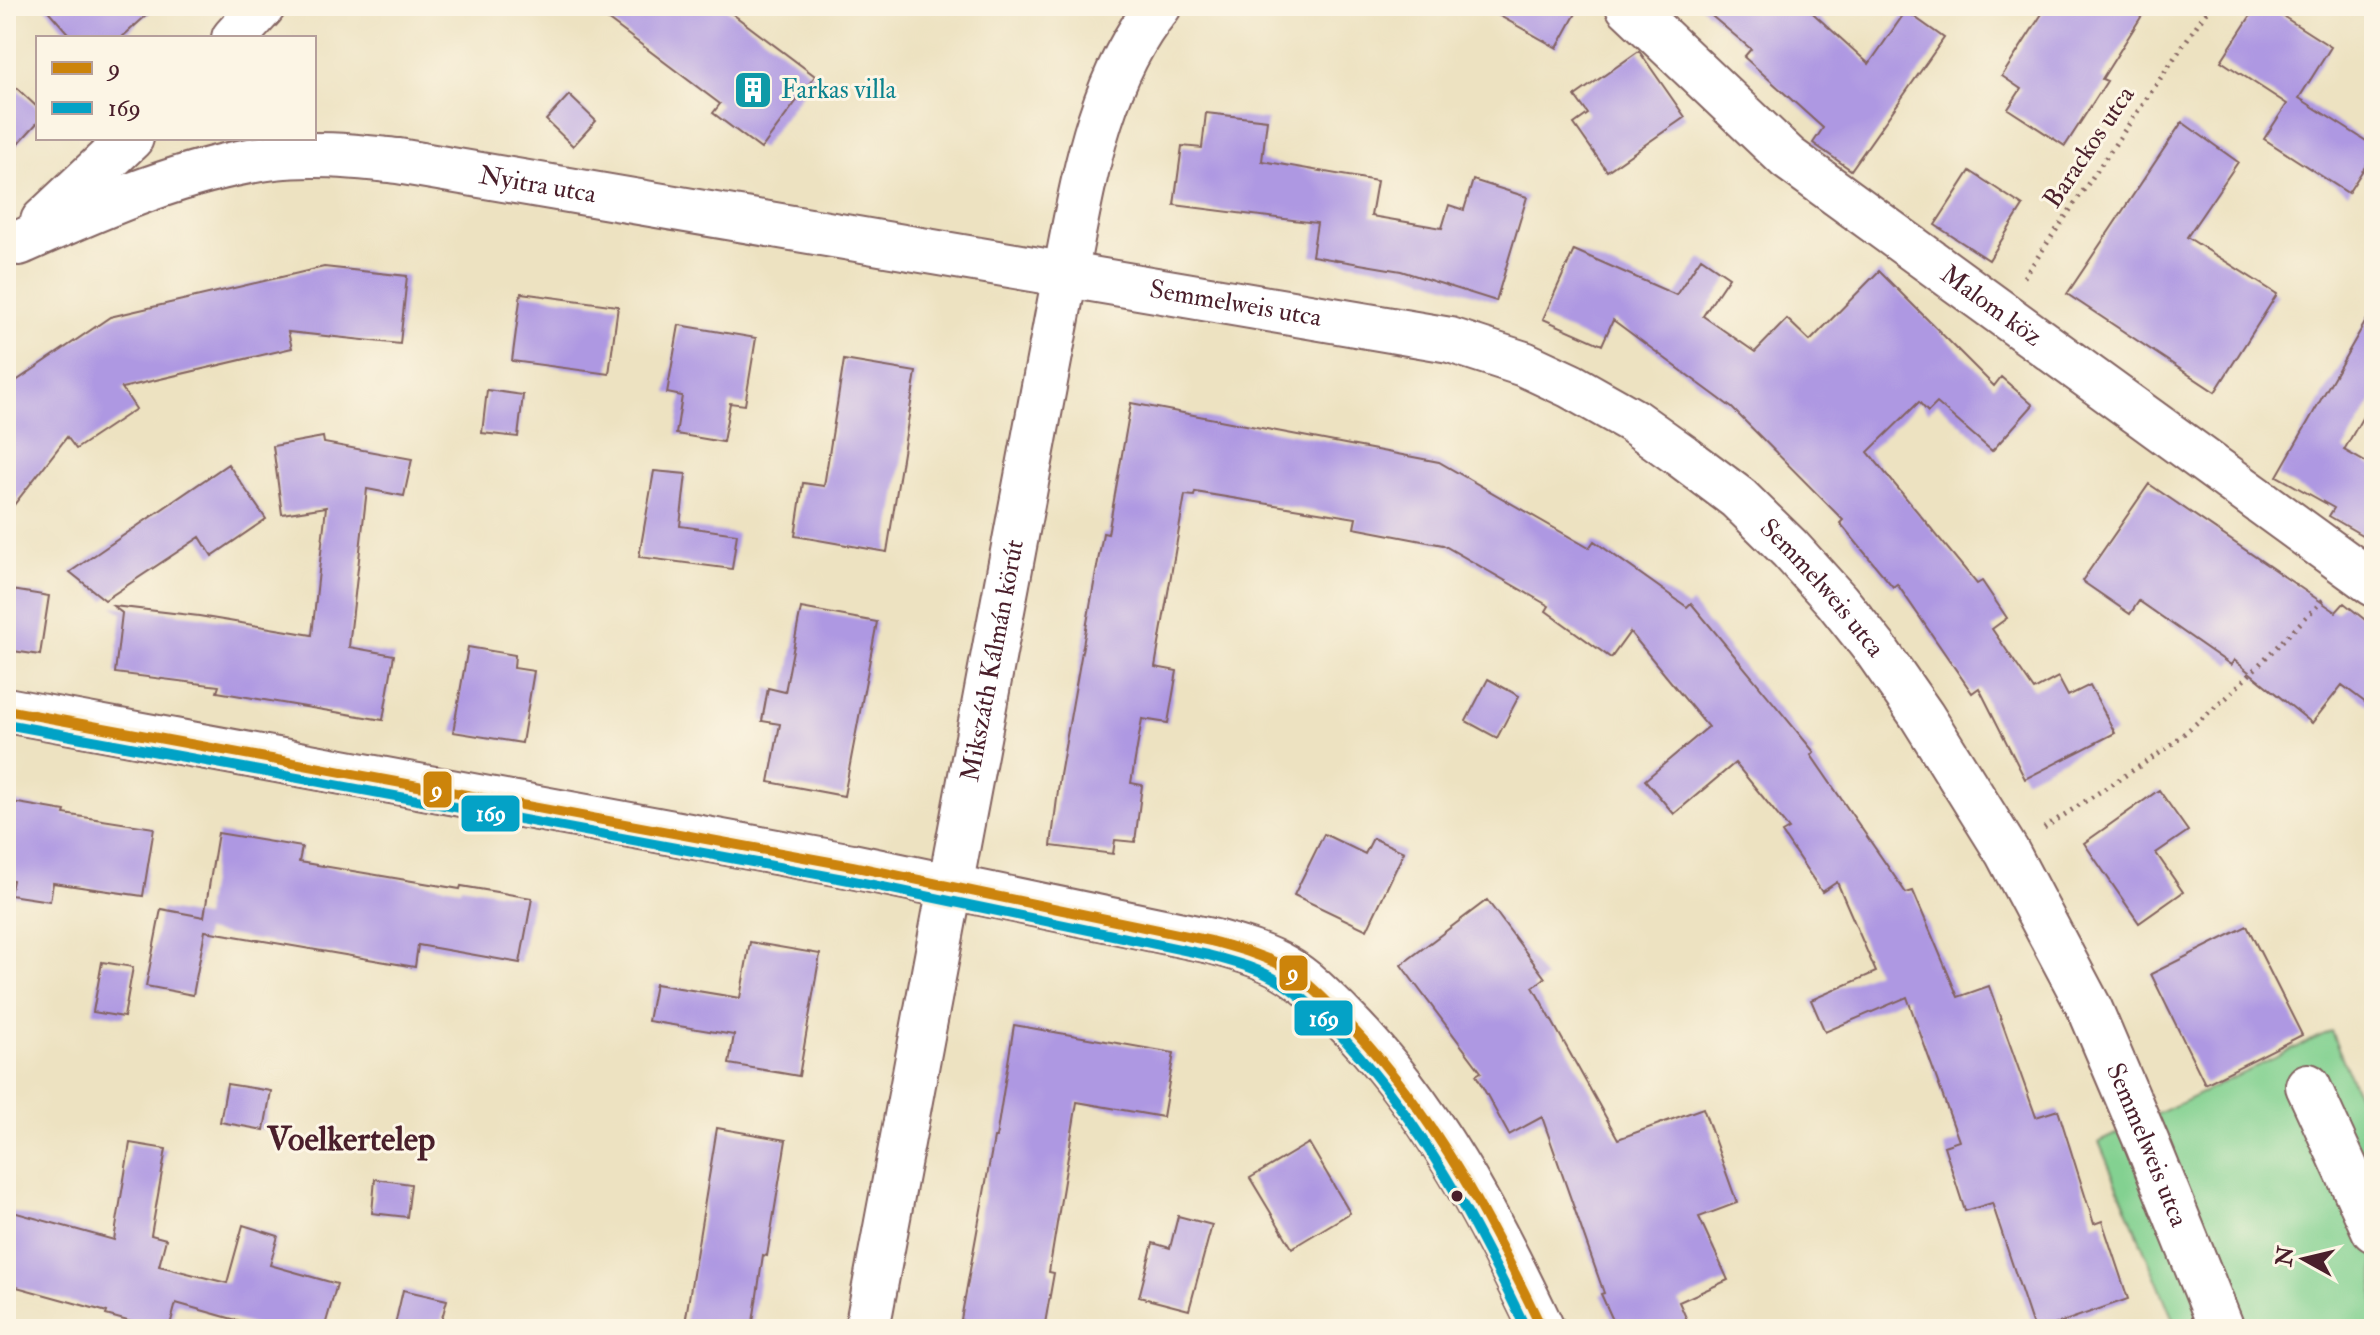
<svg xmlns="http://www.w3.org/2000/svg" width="2380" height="1335" font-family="'IM FELL Double Pica',serif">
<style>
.green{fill:#83d191;stroke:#66785e;stroke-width:2}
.building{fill:#ae98e2}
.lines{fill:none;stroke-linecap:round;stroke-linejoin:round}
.minor-casing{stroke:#836360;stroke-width:48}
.tertiary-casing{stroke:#836360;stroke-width:48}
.path{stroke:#836360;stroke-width:5;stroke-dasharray:2 6;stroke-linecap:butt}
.minor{stroke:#fff;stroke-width:44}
.tertiary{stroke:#fff;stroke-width:44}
.bus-1-casing{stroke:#fcf5e5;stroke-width:16}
.bus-2-casing{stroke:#fcf5e5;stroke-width:16}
.bus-1{stroke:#cc840b;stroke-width:10}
.bus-2{stroke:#04a2c6;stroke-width:10}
.bus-dot{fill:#4a1f2b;stroke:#fcf5e5;stroke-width:3}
.labels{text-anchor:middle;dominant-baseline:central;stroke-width:6;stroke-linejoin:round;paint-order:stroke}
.culture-label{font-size:26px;fill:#0d838f;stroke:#fcf5e5;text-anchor:start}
.street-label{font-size:26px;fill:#4a1f2b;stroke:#fcf5e5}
.district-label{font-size:34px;font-weight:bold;fill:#4a1f2b;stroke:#fcf5e5}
.line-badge{stroke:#fcf5e5;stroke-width:3}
.badge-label{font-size:22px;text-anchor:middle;font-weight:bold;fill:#fff}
</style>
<rect width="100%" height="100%" fill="#fcf5e5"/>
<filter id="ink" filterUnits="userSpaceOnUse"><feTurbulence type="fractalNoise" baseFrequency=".0125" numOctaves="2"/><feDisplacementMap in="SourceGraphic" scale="16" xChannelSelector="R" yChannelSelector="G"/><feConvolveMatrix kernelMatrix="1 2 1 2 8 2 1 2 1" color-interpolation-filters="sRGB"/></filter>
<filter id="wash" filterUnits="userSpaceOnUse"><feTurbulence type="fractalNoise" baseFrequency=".006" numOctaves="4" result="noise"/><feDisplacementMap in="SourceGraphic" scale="32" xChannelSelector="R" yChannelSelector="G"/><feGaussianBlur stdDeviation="1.8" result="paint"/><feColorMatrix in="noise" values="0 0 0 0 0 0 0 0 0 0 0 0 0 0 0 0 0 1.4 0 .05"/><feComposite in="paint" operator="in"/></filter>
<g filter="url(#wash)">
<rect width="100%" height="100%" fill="#ede2c1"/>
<path class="green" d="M2331,1031L2374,1134V1329H2177L2099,1142Z"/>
<g id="blocks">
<path class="building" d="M44,6H157L121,38H72Z
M590,6H722L815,76L761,149L713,113L720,104Z
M1482,6H1580L1557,48Z
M1700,6H1805L1869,64L1906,11L1944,38L1851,170L1813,143L1823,128L1744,57L1751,49Z
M2047,6H2148L2102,79L2107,81L2065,146L2008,109L2021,89L2002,76Z
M2257,6H2267L2331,47L2299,98L2374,146V153L2348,193L2264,139L2287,104L2221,61Z
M1639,51L1685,117L1607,171L1574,124L1588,114L1575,96Z
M6,78L38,108V122L6,157Z
M569,95L596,121L573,146L546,120Z
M1206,113L1267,120L1262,161L1377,181L1371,216L1442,228L1449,205L1464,210L1473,180L1527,197L1496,301L1401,271L1312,256L1317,223L1174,205L1182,146L1202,148Z
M2182,122L2238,162L2187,237L2277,294L2215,392L2067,294Z
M1970,171L2023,206L1989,260L1935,225Z
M1574,250L1676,295L1701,258L1729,277L1703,316L1755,352L1787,319L1810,341L1879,271L1994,386L2001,377L2033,405L1992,451L1937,403L1928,412L1919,402L1868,452L1977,584L1982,581L2007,618L1992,629L2034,690L2058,677L2068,696L2090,685L2115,733L2025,779L1979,688L1972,693L1897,584L1893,587L1840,523L1843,520L1732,408L1613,320L1602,345L1543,319Z
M324,267L407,276L400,344L288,332L292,348L122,388L136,409L76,449L67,437L6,515V388L110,317Z
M521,293L618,306L609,374L512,361Z
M2374,307V397L2344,450L2374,467V542L2329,516L2334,508L2277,476Z
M679,325L756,338L745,405L730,403L723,442L676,434L682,396L667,393Z
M844,360L916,372L887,552L795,536L803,483L824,486Z
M487,390L523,395L518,437L482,433Z
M1131,403L1439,462L1589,548L1594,541L1687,607L1691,603L1814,752L1811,755L1906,893L1913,891L1958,997L1989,986L2036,1117L2058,1110L2094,1224L2102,1221L2128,1299L2042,1329H2034L1992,1203L1965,1211L1944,1146L1959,1141L1907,997L1825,1032L1811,1000L1876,972L1837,882L1822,892L1782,833L1789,829L1735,763L1674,814L1645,780L1708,727L1630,632L1611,658L1546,611L1549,606L1443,545L1354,528L1356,518L1195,492L1194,496L1185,495L1155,667L1177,671L1168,723L1142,719L1131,783L1142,785L1135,842L1115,840L1113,854L1051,846L1060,775L1103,533L1108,534Z
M323,437L324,443L412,459L404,496L367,489L349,647L394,655L383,720L217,692L219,686L115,673L122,613L113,606L199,616L312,635L326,507L282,514L273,446Z
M228,464L266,519L212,556L200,537L105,600L70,572Z
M654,471L686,474L680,526L737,534L732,569L639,557Z
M2149,484L2336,612L2344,603L2374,627V709L2342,685L2312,723L2234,660L2231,665L2139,601L2130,614L2082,581Z
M6,589L49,596L40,655L6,650Z
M801,608L877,622L844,796L769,782L780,724L762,721L768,688L785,692Z
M468,647L515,655L514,668L534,671L522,743L453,732Z
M1488,679L1519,696L1497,738L1466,721Z
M2159,790L2188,831L2156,853L2183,892L2139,923L2084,843Z
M6,801L65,811L64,814L154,828L143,896L53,883L50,901L10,895L13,880L6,879Z
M218,833L302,847L299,862L460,889L461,886L532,898L520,963L418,945L415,967L205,931L193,995L146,986L161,909L204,917Z
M1324,834L1365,854L1373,838L1404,852L1367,930L1294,895Z
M1487,900L1545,978L1533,987L1618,1139L1703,1108L1737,1203L1699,1217L1728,1280L1679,1302L1691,1329H1617L1601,1294L1604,1293L1542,1117L1509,1135L1476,1075L1481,1072L1401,965Z
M2247,926L2302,1035L2205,1084L2151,974Z
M750,942L820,954L799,1076L729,1064L734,1035L648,1021L655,984L740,998Z
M102,962L133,967L124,1017L93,1012Z
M1014,1025L1174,1053L1163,1117L1077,1102L1049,1272L1054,1273L1044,1329H980L960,1325L994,1138H996Z
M227,1084L271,1091L264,1130L220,1122Z
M717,1128L786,1140L767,1256L763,1255L752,1329H684Z
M130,1143L166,1149L151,1235L166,1239L159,1266L227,1283L243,1225L278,1236L270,1265L337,1284L324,1329H268L176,1303L169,1329H157L106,1315L107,1312L6,1284V1210L114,1240Z
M1309,1143L1350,1213L1292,1248L1250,1178Z
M375,1179L411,1184L407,1217L372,1213Z
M1178,1216L1212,1225L1189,1310L1139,1297L1153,1243L1170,1248Z
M403,1290L447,1300L439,1329H394Z"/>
</g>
</g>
<g filter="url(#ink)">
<use href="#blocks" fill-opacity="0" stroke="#836360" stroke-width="2"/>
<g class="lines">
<g class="minor-casing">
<g id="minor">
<path id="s1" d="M1628,6L1788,158L2374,584"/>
<path d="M234,38L263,6"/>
<path d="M43,221L131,138"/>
<path id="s2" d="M19,243C100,207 186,168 275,157C316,152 357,157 398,161L1450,340L1524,364L1571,386L1633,421L1682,456L1738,498L1790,549L1837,601L1876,650L1922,716L2007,852L2090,1009L2147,1143L2222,1329"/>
<path d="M1065,275C1083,184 1098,80 1159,6"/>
<path d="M6,710L852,866L1211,941C1236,948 1263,955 1285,968C1306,980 1324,999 1341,1016C1430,1104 1489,1217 1542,1329"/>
<path d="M2308,1086L2374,1230"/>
</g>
</g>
<g class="tertiary-casing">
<g id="tertiary">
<path id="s3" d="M867,1329L1065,275"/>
</g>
</g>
<path class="path" d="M2024,277L2210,6
M2044,828L2166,749L2227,697L2323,600"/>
<use href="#minor" class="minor"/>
<use href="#tertiary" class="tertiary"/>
<g class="bus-1-casing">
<path id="bus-1" d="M6,710L852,866L1211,941C1236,948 1263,955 1286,968C1312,984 1333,1008 1354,1030C1436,1117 1491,1222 1542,1329"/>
</g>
<g class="bus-2-casing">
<path id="bus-2" d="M6,724L849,880L1208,955C1233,962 1259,968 1282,983C1306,998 1325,1020 1345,1040C1423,1124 1477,1226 1526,1329"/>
</g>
<use href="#bus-1" class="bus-1"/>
<use href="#bus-2" class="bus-2"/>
</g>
</g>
<defs>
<g id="building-square" transform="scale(2)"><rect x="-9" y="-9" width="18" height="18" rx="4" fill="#0f9aa8" stroke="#fcf5e5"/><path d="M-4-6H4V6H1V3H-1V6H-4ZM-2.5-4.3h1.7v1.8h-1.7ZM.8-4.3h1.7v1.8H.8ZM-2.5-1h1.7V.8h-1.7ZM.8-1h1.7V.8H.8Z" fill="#fff"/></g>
</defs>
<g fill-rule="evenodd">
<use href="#building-square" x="753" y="90"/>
</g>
<circle class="bus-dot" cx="1457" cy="1196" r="7"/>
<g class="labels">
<g class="culture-label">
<text x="781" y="90">Farkas villa</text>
</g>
<g class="street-label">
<text transform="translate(2089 147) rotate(-56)">Barackos utca</text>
<text stroke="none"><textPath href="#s2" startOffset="536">Nyitra utca</textPath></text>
<text stroke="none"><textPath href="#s2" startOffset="1244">Semmelweis utca</textPath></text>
<text stroke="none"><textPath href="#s1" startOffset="472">Malom köz</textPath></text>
<text stroke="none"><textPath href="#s2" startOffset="1916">Semmelweis utca</textPath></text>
<text stroke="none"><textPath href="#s3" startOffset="680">Mikszáth Kálmán körút</textPath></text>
<text stroke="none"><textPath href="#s2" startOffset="2564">Semmelweis utca</textPath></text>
</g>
<g class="district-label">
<text x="351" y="1139">Voelkertelep</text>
</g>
</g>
<g class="line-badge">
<rect x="422" y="770" width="31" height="39" rx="8" fill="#cc840b"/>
<rect x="460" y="794" width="61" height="39" rx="8" fill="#04a2c6"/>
<rect x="1278" y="954" width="31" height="38" rx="8" fill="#cc840b"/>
<rect x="1293" y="999" width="61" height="38" rx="8" fill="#04a2c6"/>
</g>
<g class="badge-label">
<text x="437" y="797">9</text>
<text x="491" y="821">169</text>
<text x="1293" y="980">9</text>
<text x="1324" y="1026">169</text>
</g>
<rect width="2380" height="1335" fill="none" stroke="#fcf5e5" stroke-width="32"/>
<rect x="36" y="36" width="280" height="104" fill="#fcf5e5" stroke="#b59f9b" stroke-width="2"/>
<rect x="52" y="62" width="40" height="12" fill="#cc840b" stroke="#b59f9b" stroke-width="2"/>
<text x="108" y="76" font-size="24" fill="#4a1f2b">9</text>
<rect x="52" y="102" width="40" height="12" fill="#04a2c6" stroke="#b59f9b" stroke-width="2"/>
<text x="108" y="116" font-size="24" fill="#4a1f2b">169</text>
<g transform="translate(2304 1259) rotate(278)" stroke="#fcf5e5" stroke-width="6" paint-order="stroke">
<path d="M0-6L14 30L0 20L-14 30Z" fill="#4a1f2b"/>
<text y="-12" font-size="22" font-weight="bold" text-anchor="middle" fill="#4a1f2b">N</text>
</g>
</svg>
